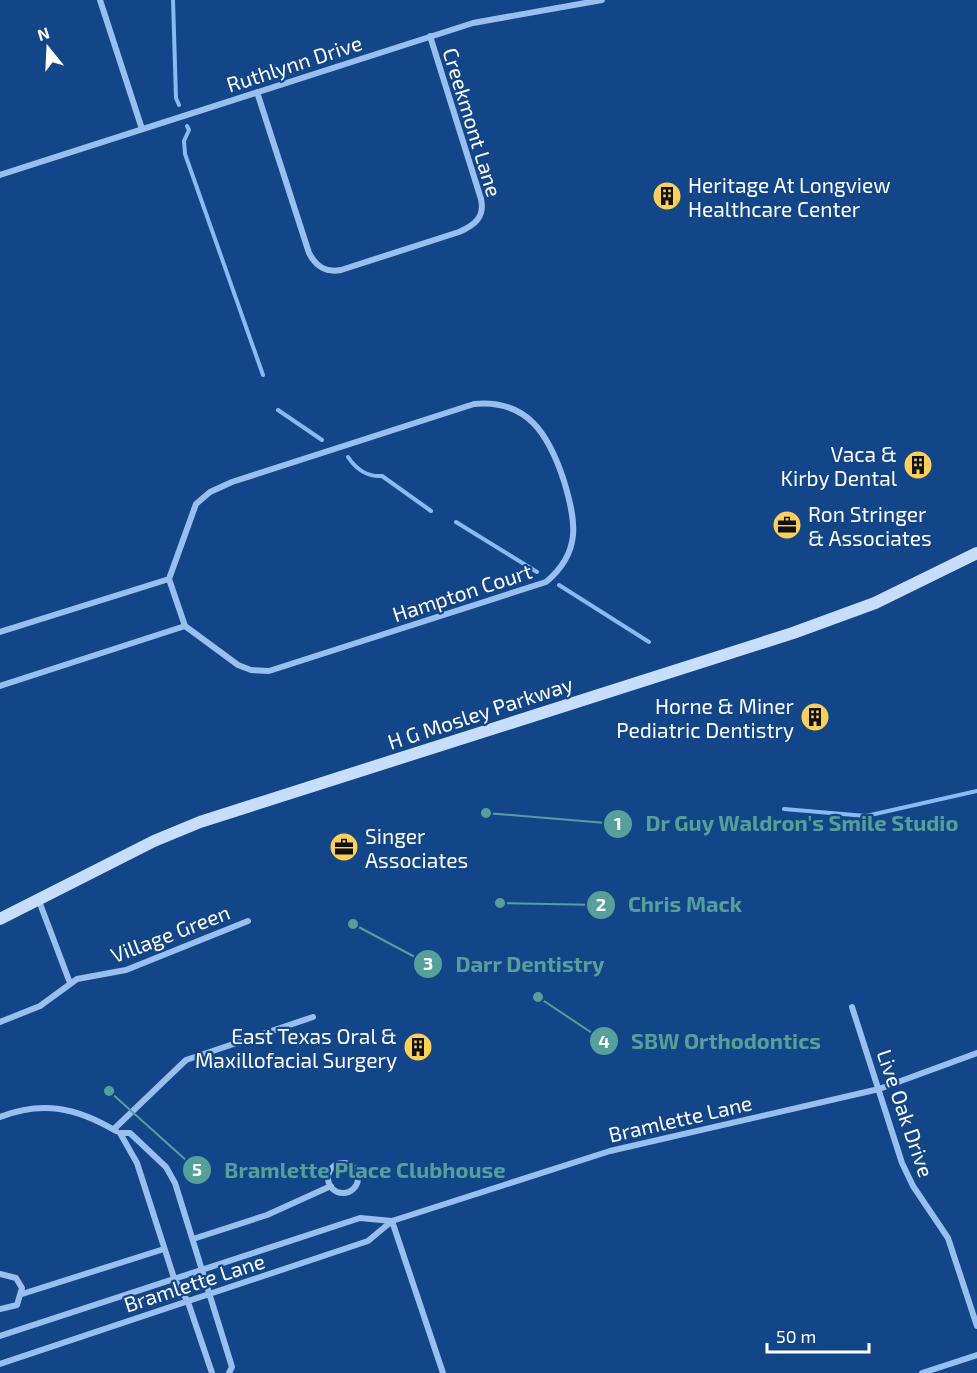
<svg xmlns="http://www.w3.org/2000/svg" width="977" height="1373" font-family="'Exo 2',sans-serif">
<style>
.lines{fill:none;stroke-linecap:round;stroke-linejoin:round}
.stream{stroke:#89baf4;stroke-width:4}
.minor{stroke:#98bff0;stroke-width:6}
.secondary{stroke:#c6ddfb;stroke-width:12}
.labels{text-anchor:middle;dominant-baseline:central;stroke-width:4.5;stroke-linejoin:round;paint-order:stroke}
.street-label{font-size:21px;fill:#fff;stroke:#124688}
.poi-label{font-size:21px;fill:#fff;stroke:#124688;text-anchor:start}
.leader{fill:none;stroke:#579f9a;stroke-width:2}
.callout-dot{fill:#579f9a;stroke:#124688;stroke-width:2}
.mark-label{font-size:18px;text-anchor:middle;font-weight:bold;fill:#fff}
.callout-label{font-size:22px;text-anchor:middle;font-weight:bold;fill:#579f9a;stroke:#124688;stroke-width:4.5;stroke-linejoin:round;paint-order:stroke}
</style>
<rect width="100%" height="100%" fill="#124688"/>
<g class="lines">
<path class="stream" d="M173,0L176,98L179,105
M187,126L189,130L184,141L185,154L263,375
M278,410L322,440
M348,457C356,469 367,477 382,476L431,511
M456,522L537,572
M559,585L649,642
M784,809L866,816L977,791"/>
<path class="minor" d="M100,0L142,129
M257,92L309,253C316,266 325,273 341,270L459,232C475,225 485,217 481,199L430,36
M0,175L473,23L602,0
M474,404C528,399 549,435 564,481C576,521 582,552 546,582L269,671L251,670L238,665L185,626L169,579L196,504L210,492L232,482Z
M0,632L169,579
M0,686L185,626
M39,901L70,983
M852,1007L902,1163L913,1186L948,1238L977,1326
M0,1022L40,1006L77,979L126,970L248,921
M0,1117C43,1100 77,1108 116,1131
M114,1129L186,1060L313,1017
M328 1178a15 15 0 1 1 30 0a15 15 0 1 1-30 0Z
M392,1221L443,1373
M193,1239L267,1215L331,1186
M0,1274L16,1278L22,1288L17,1305L0,1309
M22,1294L164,1249
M0,1336L360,1218L392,1221L610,1151L879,1089L977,1053
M0,1364L368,1241L392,1221
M212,1373L188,1302L174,1278L137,1163L120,1133H130L166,1167L175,1183L232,1367L229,1373
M922,1373L977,1355"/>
<path class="secondary" d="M0,919L154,841L200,822L793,633L875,603L977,553"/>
</g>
<defs>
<g id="building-disc" transform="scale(1.5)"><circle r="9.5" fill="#ffcf57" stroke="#124688"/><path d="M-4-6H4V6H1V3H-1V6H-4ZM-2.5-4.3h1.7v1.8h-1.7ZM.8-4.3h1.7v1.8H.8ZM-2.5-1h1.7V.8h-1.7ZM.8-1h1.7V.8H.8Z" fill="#111"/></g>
<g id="office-disc" transform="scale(1.5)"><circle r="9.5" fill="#ffcf57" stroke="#124688"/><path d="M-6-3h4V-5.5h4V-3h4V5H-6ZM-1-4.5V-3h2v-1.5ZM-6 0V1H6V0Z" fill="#111"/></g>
</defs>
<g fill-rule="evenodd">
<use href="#building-disc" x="667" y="196"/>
<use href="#building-disc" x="918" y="465"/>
<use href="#office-disc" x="787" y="525"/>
<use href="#building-disc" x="815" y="717"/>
<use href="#office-disc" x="344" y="847"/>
<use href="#building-disc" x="418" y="1047"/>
</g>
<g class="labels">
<g class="street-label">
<text transform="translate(294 63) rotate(-18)">Ruthlynn Drive</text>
<text transform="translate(473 122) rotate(73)">Creekmont Lane</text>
<text transform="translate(462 592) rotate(-18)">Hampton Court</text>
<text transform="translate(480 712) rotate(-18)">H G Mosley Parkway</text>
<text transform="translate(170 933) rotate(-21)">Village Green</text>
<text transform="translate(906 1113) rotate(71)">Live Oak Drive</text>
<text transform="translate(680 1118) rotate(-13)">Bramlette Lane</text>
<text transform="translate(194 1282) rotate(-18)">Bramlette Lane</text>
</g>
<g class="poi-label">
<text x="688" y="184">Heritage At Longview<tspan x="688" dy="24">Healthcare Center</tspan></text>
<text x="897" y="453" text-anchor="end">Vaca &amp;<tspan x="897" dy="24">Kirby Dental</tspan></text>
<text x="808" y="513">Ron Stringer<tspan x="808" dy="24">&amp; Associates</tspan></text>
<text x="794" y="705" text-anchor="end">Horne &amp; Miner<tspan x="794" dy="24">Pediatric Dentistry</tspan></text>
<text x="365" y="835">Singer<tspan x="365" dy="24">Associates</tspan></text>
<text x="397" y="1035" text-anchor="end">East Texas Oral &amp;<tspan x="397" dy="24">Maxillofacial Surgery</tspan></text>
</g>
</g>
<path class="leader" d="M486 813L618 824M500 903L601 905M353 924L428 964M538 997L604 1041M109 1091L197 1170"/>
<g class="callout-dot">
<circle cx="486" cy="813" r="6"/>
<circle cx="500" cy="903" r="6"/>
<circle cx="353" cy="924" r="6"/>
<circle cx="538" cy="997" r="6"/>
<circle cx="109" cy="1091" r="6"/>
<circle cx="618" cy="824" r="15"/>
<circle cx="601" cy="905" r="15"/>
<circle cx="428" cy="964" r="15"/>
<circle cx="604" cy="1041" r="15"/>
<circle cx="197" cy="1170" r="15"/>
</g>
<g class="mark-label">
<text x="618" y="830">1</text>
<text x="601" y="911">2</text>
<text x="428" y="970">3</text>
<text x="604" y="1048">4</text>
<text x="197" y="1176">5</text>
</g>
<g class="callout-label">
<text x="802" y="831">Dr Guy Waldron's Smile Studio</text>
<text x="685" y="912">Chris Mack</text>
<text x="530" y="972">Darr Dentistry</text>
<text x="726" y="1049">SBW Orthodontics</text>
<text x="365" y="1178">Bramlette Place Clubhouse</text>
</g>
<g transform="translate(48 48) rotate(342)" stroke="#124688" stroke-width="4.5" paint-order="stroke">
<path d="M0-4.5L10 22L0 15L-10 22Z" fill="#ffffff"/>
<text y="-9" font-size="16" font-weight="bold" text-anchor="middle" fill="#ffffff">N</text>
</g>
<path d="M767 1343v9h102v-9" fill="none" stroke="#ffffff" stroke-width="3"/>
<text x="776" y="1343" font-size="18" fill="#ffffff" stroke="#124688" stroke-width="4.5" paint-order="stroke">50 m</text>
</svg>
